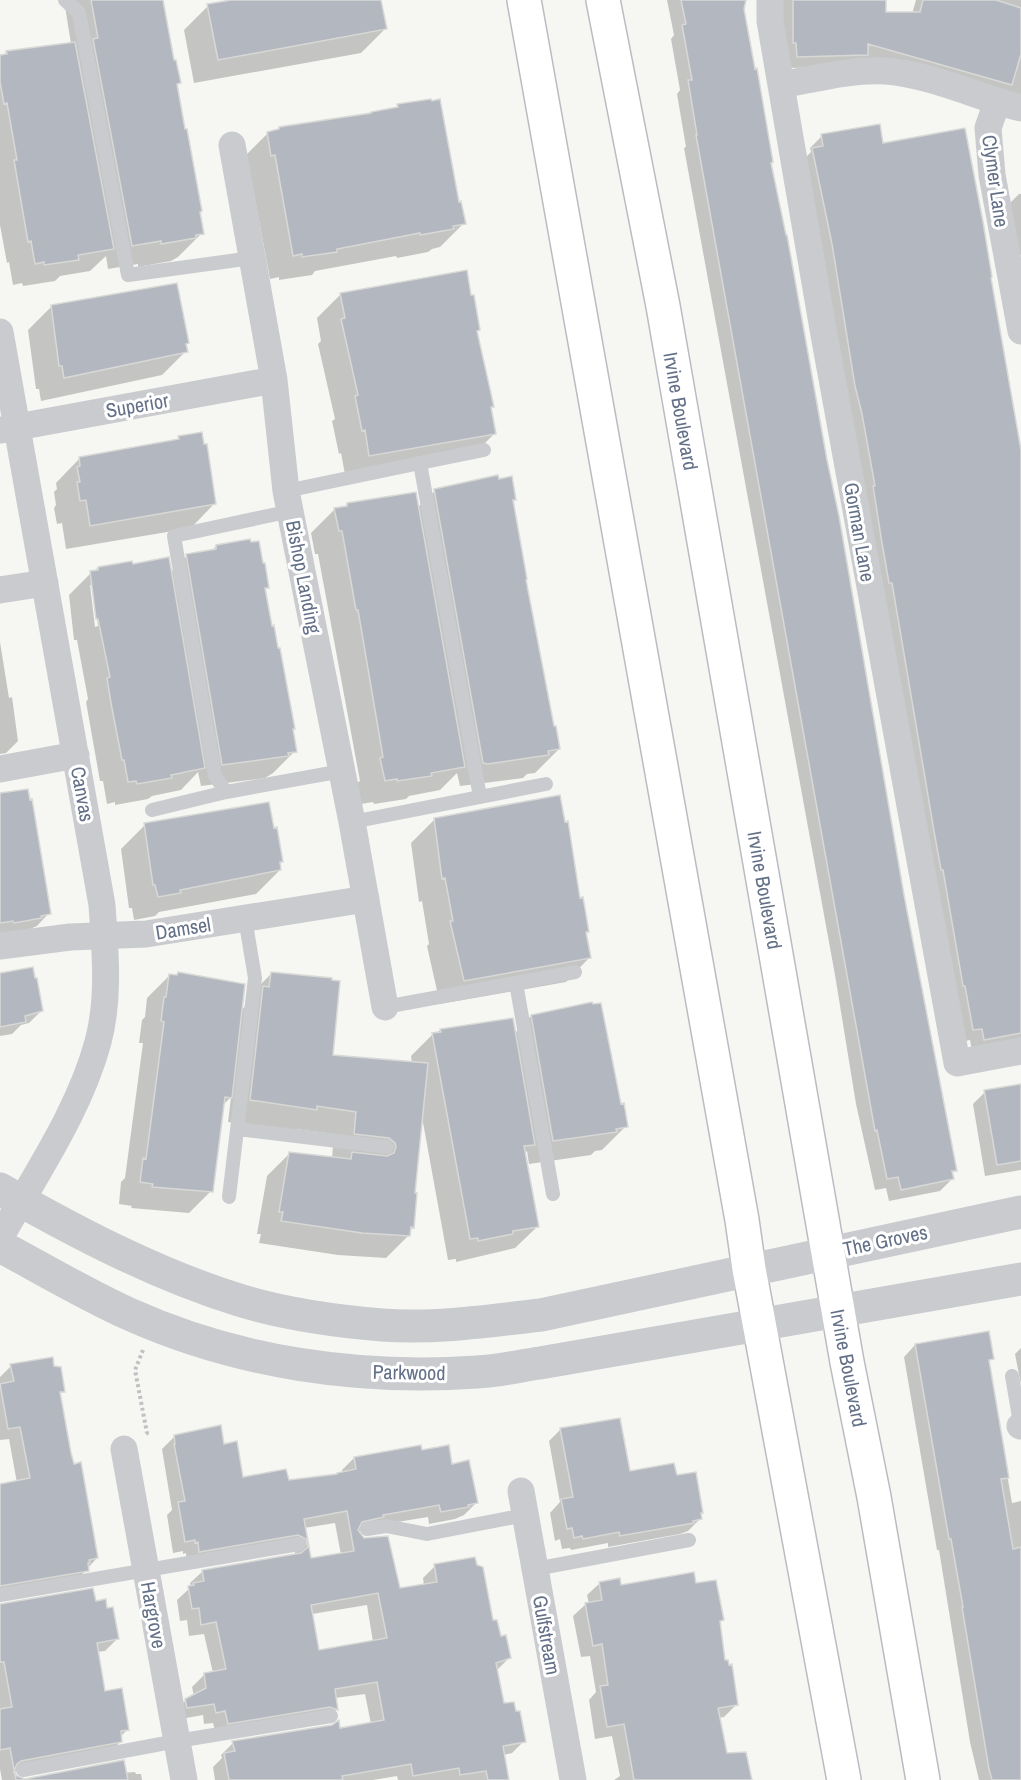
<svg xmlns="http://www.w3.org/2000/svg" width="1021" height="1780" font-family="'Archivo Narrow',sans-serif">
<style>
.shadow{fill:#0003;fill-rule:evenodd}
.building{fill:#b3b8c0;stroke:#d8d8d6;stroke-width:1.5;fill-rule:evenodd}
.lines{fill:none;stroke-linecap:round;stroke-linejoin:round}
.primary-casing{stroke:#b9bcc1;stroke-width:36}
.path{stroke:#bfc1c4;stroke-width:4;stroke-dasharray:3 3;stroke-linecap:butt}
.service{stroke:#c9cbcf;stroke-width:14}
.minor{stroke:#c9cbcf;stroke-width:27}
.tertiary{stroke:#c9cbcf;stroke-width:33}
.primary{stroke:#fff;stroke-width:33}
.labels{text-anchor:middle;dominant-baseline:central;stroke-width:6;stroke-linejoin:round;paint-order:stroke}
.street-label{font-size:20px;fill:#637087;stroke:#fff}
</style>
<rect width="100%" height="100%" fill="#f6f7f3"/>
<path class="shadow" d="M64,0H161L179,83L176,86L202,233L178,257L171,261L138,267V264L108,269L106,256L90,271L60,276L55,281L23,286L22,283L13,285L9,262L7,263L0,225V57L7,52L71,44Z
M240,0H380L385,29L361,53L194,83L184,30L208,6Z
M667,0H745L743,9L770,163L903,895L956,1170L951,1174L952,1179L940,1191L889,1201L886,1188L875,1190L856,1104L835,975L684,148L686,147L677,94L680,90L671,39L674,35Z
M779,0H885V14H912L916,0H1021V100L855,67L785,68Z
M398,106L458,204L464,223L440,247L432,249L428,252L397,258L396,256L315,271L312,275L279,280V277L270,279L251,178L244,157L268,133L276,132L280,128L369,115L395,109Z
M822,136L882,145L1021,456V1043L972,1051L970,1040L961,1042L801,162L811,152L810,148Z
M1019,194H1021V255L1016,256L1007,206Z
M341,294L479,330L476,332L493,406L490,409L495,433L471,457L346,480L341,453L339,454L332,421L335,419L318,344L321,341L317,318Z
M52,306L188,343L185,345L186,351L162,375L41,401L39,389H36L28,330Z
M179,438L214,504L191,528L66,549L62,523L57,524L54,508L56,505L54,492L57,489L56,483L79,459L176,441Z
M435,491L514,500L512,502L524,580L553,728L559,749L535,773L527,774L523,778L460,786L457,773L440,790L409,796L406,799L374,804L373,802L361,804L357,783L360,781L318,554H315L311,533L335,509L344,508L347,505L417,508Z
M216,546L268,587L264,591L295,751L273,773L265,778L201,786L198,772L181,790L152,796L148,799L115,805V802L107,804L103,781H100L86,702L88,699L77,640H74L69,595L91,573L98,568L132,565L170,573L187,556L212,551ZM90,585H93L98,626L95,627Z
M0,642L9,698L12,697L18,741L6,753L0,754Z
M0,795L49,913L37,926L28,930L2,935L0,932Z
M435,819L579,900L588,931L585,934L589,958L566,982L440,1004L427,946L429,944L422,901L419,902L411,843Z
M145,825L281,861L279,863L280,870L256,894L159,912L155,916L134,920L132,908H129L121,849Z
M271,974L331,1056L412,1064L411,1056L433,1034L441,1030L514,1034L531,1016L619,1106L626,1126L602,1150L595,1151L591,1155L529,1164L527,1151L524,1154L537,1227L515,1248L456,1262V1259L448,1260L422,1117L412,1227L409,1230V1235L386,1258L338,1255L259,1243L261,1234H257L267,1176L290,1153L332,1158L334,1134L295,1129L293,1132L228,1122L231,1097L223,1105L211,1191L189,1213L131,1208L132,1206L119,1204L121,1182L125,1178L143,1043H139L142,1020L145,1017L147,998L169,976L241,1011L248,1003L249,996Z
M0,975L41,1011L29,1023L21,1025L12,1034L0,1036Z
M1021,1086V1170L985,1176L973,1104L985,1092Z
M915,1345L992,1358L988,1363L1012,1503L1021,1501V1780H979L970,1742L939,1550H937L904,1357Z
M1021,1348V1385L1015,1354Z
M11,1366L53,1368L63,1391L59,1395L70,1453L97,1558L75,1582L0,1595V1521L17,1483L9,1439L0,1440V1377Z
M561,1429L629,1473L675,1477L702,1512L700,1515V1519L688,1531L680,1534L608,1547V1543L571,1550L570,1548L562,1549L560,1539L555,1541L550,1513L560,1502L549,1441Z
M175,1436L223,1445L242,1479L288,1481L343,1473L342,1470L354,1458L420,1452L451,1465L476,1503L464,1515L455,1519L429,1524L428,1517L373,1526L370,1529L357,1532L399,1590L424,1586L423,1578L435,1566L492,1622L509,1658L497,1670L503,1705L524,1741L512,1753L503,1755L508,1780H398L397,1776L373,1780H215L213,1767L222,1758L221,1755L233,1743L371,1724L365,1694L335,1698L336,1710L324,1722L216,1735L213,1723L204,1724L203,1715L175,1720L174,1713L186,1700L194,1696L192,1687L204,1675L213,1673L204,1634L189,1636L187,1620L180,1621L177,1600L191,1587L190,1583L203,1571L296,1555L294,1550L187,1563L186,1553L183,1554V1551L173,1553L167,1515L172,1510L162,1449ZM335,1523L341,1555L310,1560L304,1528ZM367,1605L373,1642L318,1652L312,1614Z
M600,1583L620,1586L695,1585L723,1619L719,1623L723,1662L736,1705L724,1717L718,1718L726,1755L750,1780H614L620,1776L612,1736L595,1739L589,1700L596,1692L590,1656L581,1657L573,1616L586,1604H589L587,1595Z
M95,1603L106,1610L117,1639L105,1651L97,1652L104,1692L128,1729L120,1737V1742L108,1754L13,1772L16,1777L23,1780H2L0,1769V1605Z
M135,1772L136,1774H141L142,1780H27Z"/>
<path class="building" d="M91,0H163L174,60H176L181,83L177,84L185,129H187L202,211L200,212L204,234L196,235V238L161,244V241L132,246L93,39L98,38Z
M231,0H381L387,29L218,60L207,4Z
M681,0H746L744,9L755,69L757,68L773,162L771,163L786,235H787L827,460L839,516L904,895L957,1171H952L954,1179L901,1190L898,1177L887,1179L877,1130L875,1131L696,135H697L688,80H692L682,25L686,24Z
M793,0H886V12H920L923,0H996L1021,8V54L1012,85L868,44V55L797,57L796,43H793Z
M75,42L114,249L78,255L79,260L44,265V262L35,264L31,241L28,242L14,160H17L7,103L4,104L0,82V55L7,54L6,51Z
M431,99L432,101L440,99L459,202L461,201L466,224L453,226L454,229L420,235V233L337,249V252L302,257V254L293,256L275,155L271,156L267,132L279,129V127L371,113V112L398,107L397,104Z
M880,124L883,143L965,128L983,222L992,277L991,278L1021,450V1033L984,1040L982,1029L973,1030L965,986H963L943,870H941L934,831L892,583H889L882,543L873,486H875L862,414L855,386L832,244L812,148L823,146L821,134Z
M467,270L471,295H474L480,330L477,331L494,407H491L496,434L369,456L365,430L362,431L355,396L358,395L341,319L345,318L340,293Z
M177,283L189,343L186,344L188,352L64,378L62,366H59L51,305Z
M202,432L204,444H207L216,504L90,526L86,500L80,501L77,482H80L77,467L80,466L79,457L179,439L178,436Z
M498,475L499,479L512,476L516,500H513L527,579L526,580L554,726H556L560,749L548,751L549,755L488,764L483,763L434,489Z
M416,492L465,767L431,773L432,776L397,781V779L385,781L380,758L383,757L358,610H356L342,531H339L334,508L347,506V503Z
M250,539L251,542L259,541L263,563H265L269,588H265L272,626L274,625L278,648H280L295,729H293L297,752L288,753L289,756L222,765L186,554L216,549V545Z
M169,557L205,768L171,775L172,778L137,784L136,781L128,782L124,760H122L111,703L107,678L110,677L98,619H96L90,571L98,570V567L132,561L133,564Z
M28,789L30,800L32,799L51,914L41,916L42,918L14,923L13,921L0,923V793Z
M560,795L565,822L568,821L580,898L583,897L589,932H586L591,958L464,981L450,921H453L445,878L442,879L434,818Z
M269,802L274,828L277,827L283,862H280L281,870L180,890L181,893L158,897L155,885H153L144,823Z
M33,967L35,978H37L43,1011L25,1016L26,1022L0,1027V973Z
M178,972L245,984L232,1098L225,1097L213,1192L152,1187L153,1184L140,1182L143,1158L146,1159L164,1022L161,1021L164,997H166L169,974L177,975Z
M271,972L332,978V980L340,981L333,1055L428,1063L415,1193H417L414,1228L411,1227L410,1236L362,1233L281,1221L283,1212H279L289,1152L351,1159L352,1152L387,1156L394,1153L396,1147L395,1143L389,1138L354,1134L356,1112L317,1106V1110L250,1100L263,986L269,987Z
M592,1002L593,1004L601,1003L621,1104L624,1103L628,1127L616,1129L617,1132L553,1141L531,1015Z
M513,1018L535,1145L524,1146L539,1227L513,1231V1234L478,1241V1238L470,1239L432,1033L441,1032L440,1029Z
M1021,1084V1161L997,1165L984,1090Z
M989,1331L994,1359L989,1360L1009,1478L1001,1479L1013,1549L1021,1547V1780H992L989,1769L962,1607H963L951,1539H949L915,1344Z
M53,1357L54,1366L61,1367L65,1392H60L71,1453L74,1464L81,1462L98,1558L89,1560L90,1563H88L89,1571L0,1586V1484L30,1478L20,1427L8,1429L0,1384L14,1381L10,1364Z
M620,1418L630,1471L674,1463L677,1475L696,1472L703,1513H701L702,1519L693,1521L694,1523L620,1536L619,1532L583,1539L582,1536L574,1538L572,1528L567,1529L561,1499L573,1497L560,1428Z
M221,1425L224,1444L237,1441L243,1477L286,1469L289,1480L337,1474V1473L356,1469L354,1457L421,1445L422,1450L449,1445L452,1464L469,1460L478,1503L468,1505L469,1507L441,1512L439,1505L383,1515L384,1517L362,1522L358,1530L364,1538L388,1536L400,1588L437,1582L434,1564L475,1557L477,1565L483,1567L493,1620H497L501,1636L506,1635L511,1658L496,1663L504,1703L514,1702L516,1711H520L526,1742L503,1746L509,1780H488L486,1771L460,1775L459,1768L413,1776L411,1764L342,1776L343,1780H229L224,1753L235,1751L232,1741L332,1725L339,1720L340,1728L384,1720L377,1682L335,1689L338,1710L330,1707L228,1724L225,1711L216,1713L214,1704L187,1708L185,1699L206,1688L204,1673L226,1669L216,1622L201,1625L199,1608L192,1609L188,1586L194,1585L193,1583L204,1581L202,1570L301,1553L308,1547L306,1539L298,1535L199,1552L198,1542L195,1543V1540L185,1542L178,1502L185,1501L174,1444H175L174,1435ZM347,1511L354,1551L311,1558L304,1519ZM378,1593L387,1638L319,1650L311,1605Z
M694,1572L696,1583L716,1580L724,1620L720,1621L725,1660H728L729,1665L732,1664L738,1705L718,1708L727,1753L746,1752L752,1780H634L624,1724L607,1727L600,1686L608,1685L602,1644L593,1646L585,1603L602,1600L599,1582L620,1578L621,1585Z
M93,1588L96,1601L106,1599L107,1608L113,1607L119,1639L97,1643L105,1691L122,1688L129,1730L121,1731L122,1742L21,1761L17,1764L14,1771L17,1776L25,1779L124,1760L128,1780H16L10,1748L0,1750V1709L12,1707L4,1662H0V1604Z"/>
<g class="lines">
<g class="primary-casing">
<path id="primary" d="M524,0L742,1220L749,1269L844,1780
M603,0L663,306L847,1362L874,1497L923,1780"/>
</g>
<path class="path" d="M143,1350L135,1370L147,1433L144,1435"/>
<path class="service" d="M65,0L79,13L128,275L252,258
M420,463L484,450
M286,491L420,463L480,797
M291,511L174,536L215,776L226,792L342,771
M152,810L226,792
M352,822L546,784
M516,983L553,1194
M385,1007L575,972
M237,1129L387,1147
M229,1197L255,978L245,918
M1012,1376L1021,1429
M367,1529L386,1526L427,1534L525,1515
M535,1569L689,1540
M0,1595L299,1544
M23,1770L177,1741L331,1716"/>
<path class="minor" d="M770,0V21L781,85L824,335L957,1063L1021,1051
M781,85C815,79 851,69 886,71C932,75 977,97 1021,108
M997,102L988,128L992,175L1021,331
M232,145L274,380L286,491L352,822L385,1007
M0,332L102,905C105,950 110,997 98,1042C79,1112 35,1175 0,1238
M1,430L274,380
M0,590L45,583
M0,769L76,755
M0,946L70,937L146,934L366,899
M1020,1426H1021
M124,1449L184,1780
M521,1491L573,1780"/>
<path class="tertiary" d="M0,1189C76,1232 155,1274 239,1300C284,1314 335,1321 382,1325C434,1329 490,1321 541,1315L1021,1212
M0,1246C43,1269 85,1294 129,1314C238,1363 358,1380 477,1372C498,1371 519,1366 540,1363L1021,1279"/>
<use href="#primary" class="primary"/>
</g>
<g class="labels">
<g class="street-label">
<text transform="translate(996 181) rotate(82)">Clymer Lane</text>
<text transform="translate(137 405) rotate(-10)">Superior</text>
<text transform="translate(681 411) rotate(80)">Irvine Boulevard</text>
<text transform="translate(860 532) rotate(80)">Gorman Lane</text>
<text transform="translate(304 577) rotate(79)">Bishop Landing</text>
<text transform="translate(83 794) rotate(80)">Canvas</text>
<text transform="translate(765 890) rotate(80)">Irvine Boulevard</text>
<text transform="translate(183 928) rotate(-9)">Damsel</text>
<text transform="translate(885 1240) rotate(-12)">The Groves</text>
<text transform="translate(849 1368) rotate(79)">Irvine Boulevard</text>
<text transform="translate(409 1372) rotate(1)">Parkwood</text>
<text transform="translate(154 1615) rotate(80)">Hargrove</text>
<text transform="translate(547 1635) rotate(80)">Gulfstream</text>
</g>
</g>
</svg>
